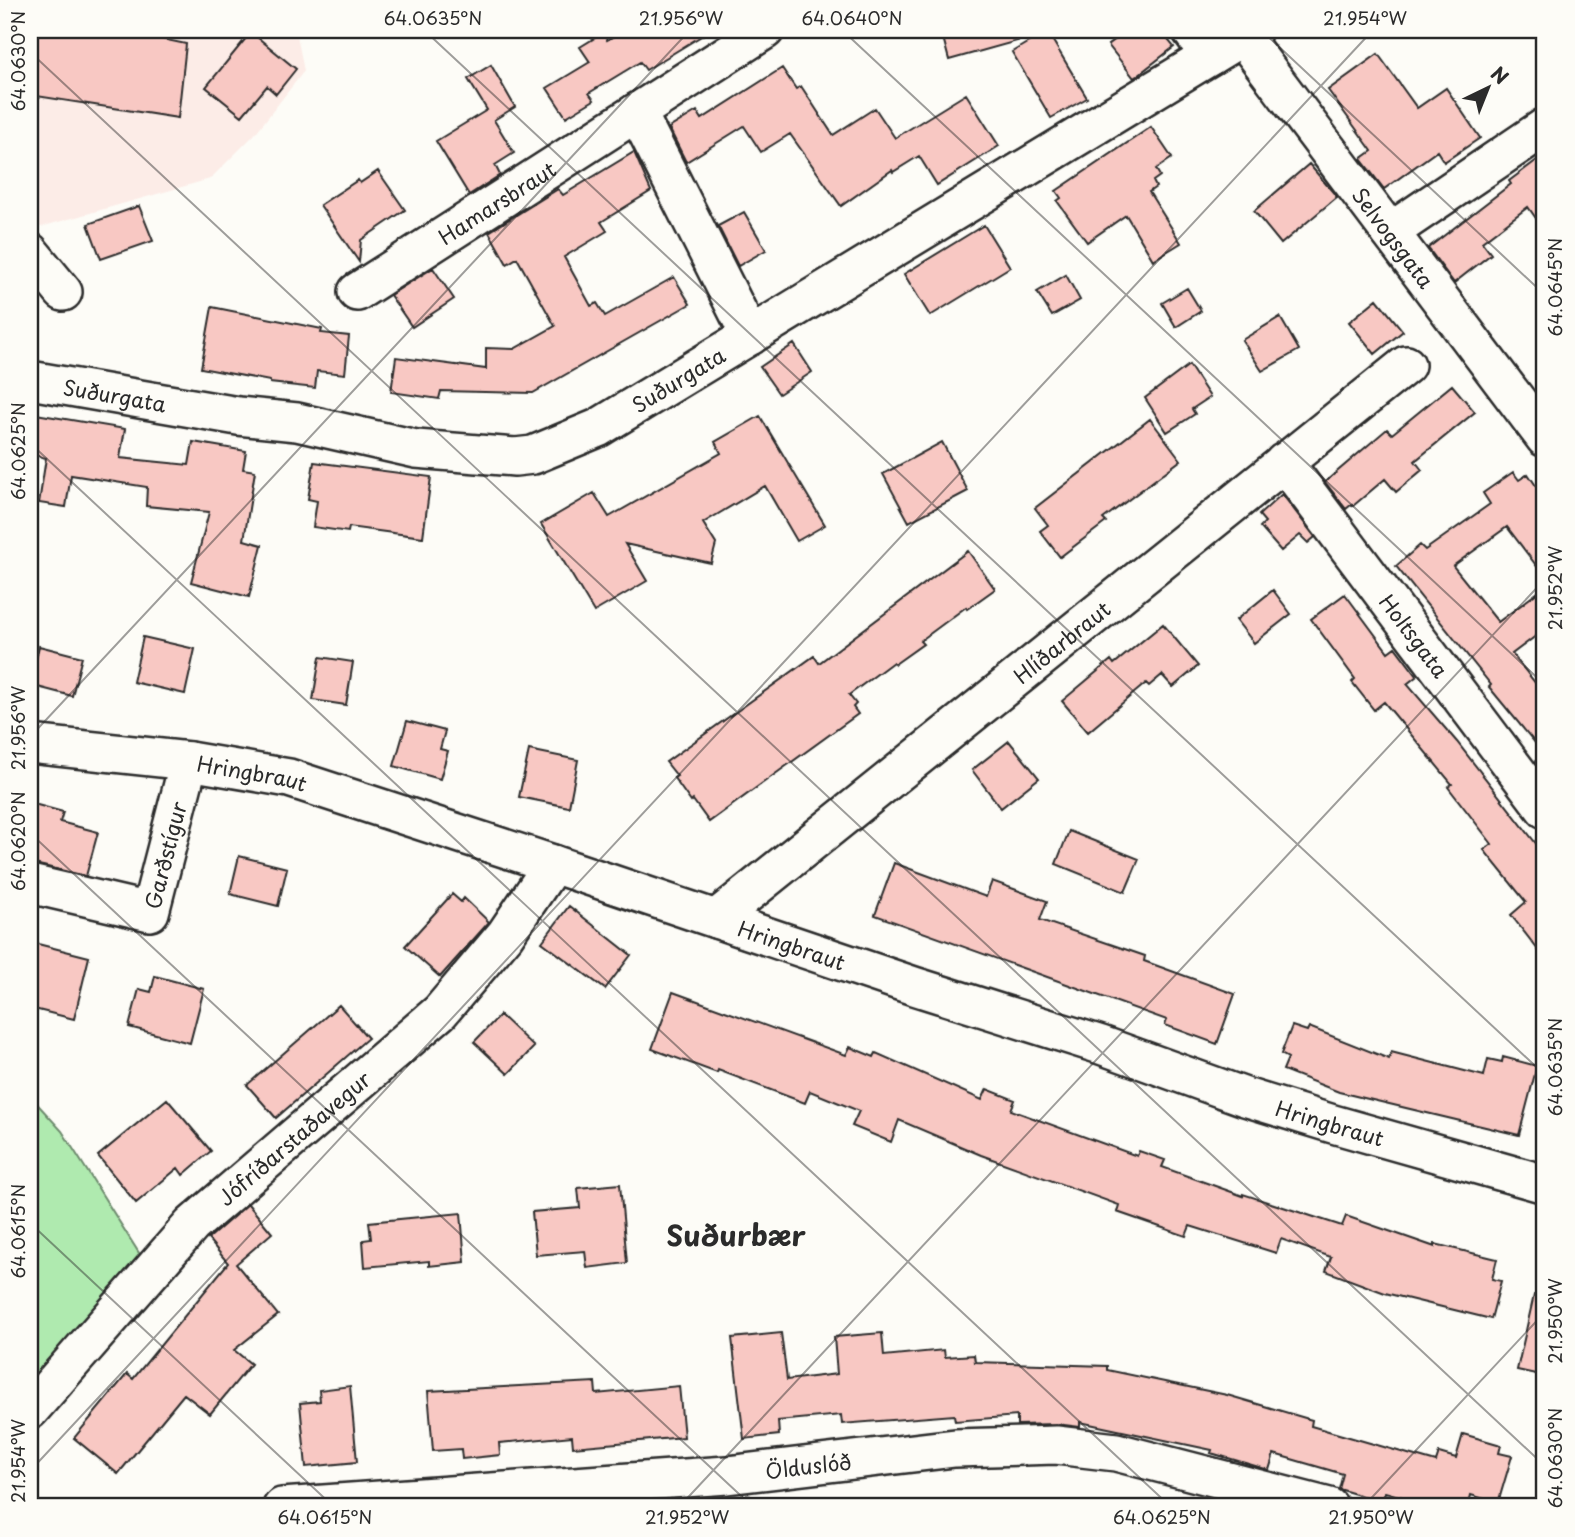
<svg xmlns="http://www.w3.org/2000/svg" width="1575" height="1537" font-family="'Playpen Sans',sans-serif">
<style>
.built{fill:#fcece7}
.green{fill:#afeaaf;stroke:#6d8a6d;stroke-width:2}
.building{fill:#f8c8c3;stroke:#2b2b2b;stroke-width:2}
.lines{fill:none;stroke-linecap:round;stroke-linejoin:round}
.minor-casing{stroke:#2b2b2b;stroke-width:42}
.minor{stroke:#fdfcf7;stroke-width:37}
.ticks{fill:none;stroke:#2b2b2b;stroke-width:2;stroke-opacity:0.45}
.labels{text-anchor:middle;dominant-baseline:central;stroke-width:6;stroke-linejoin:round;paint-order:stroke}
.street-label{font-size:21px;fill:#2b2b2b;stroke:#fdfcf7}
.district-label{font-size:28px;font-weight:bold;fill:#2b2b2b;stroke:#fdfcf7}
.neatline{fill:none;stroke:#2b2b2b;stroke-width:2.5}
.ticks-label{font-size:18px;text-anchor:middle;fill:#2b2b2b}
</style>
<rect width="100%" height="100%" fill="#fdfcf7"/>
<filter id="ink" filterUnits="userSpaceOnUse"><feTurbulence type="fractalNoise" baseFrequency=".0143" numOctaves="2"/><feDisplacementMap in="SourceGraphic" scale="14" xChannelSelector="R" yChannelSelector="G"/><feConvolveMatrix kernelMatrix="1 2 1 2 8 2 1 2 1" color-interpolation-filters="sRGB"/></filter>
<g filter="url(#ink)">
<path class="built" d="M30,30H296L304,71L254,135L210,179L30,230Z"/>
<path class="green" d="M30,1096L62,1131L144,1261L30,1391Z"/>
<path class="building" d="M30,30H120L186,44L178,118L30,95Z
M624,30H711L646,70L640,62L589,93L594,100L566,117L547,88L590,62L580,47L603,33L607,40Z
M941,30H1027L1028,38L949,60Z
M1128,30H1160L1174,47L1134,78L1108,45Z
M1047,31L1087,98L1051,118L1012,52Z
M251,32L296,69L276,94L267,86L242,116L206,87Z
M1378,54L1417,108L1446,88L1480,138L1444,162L1437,151L1384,189L1361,159L1372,151L1328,90Z
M491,65L515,107L494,120L514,153L495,165L500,175L469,195L436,141L487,110L468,79Z
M782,68L796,89L801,86L833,135L875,108L895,138L966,94L999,146L937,185L919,156L893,172L892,170L841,206L790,134L761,152L744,126L686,162L669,128L697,111L702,119Z
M1151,127L1172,158L1156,169L1160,176L1153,181L1156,187L1149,192L1181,243L1153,260L1126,215L1087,242L1057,201L1061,198L1056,191Z
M634,152L651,191L601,222L607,231L564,257L591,306L597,303L605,316L674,277L690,304L533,393L441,391L439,399L391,392L396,357L486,369V348L514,349L555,326L517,258L507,264L489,232L558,189L563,195Z
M1545,154V231L1528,207L1482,242L1491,254L1454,283L1428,248L1511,184L1509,181Z
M1309,164L1337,197L1281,244L1254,211Z
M378,171L405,210L361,240L359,262L320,205L358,180L360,183Z
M139,206L153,241L101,259L88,224Z
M744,212L766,250L738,266L718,226Z
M984,225L1010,267L930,316L904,274Z
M433,268L454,299L412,327L390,295Z
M1066,275L1080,300L1052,316L1037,292Z
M1187,288L1201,311L1176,327L1162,303Z
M1377,299L1403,331L1375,354L1349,322Z
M212,307L322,329L321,333L349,336L345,374L317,371L315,388L270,383V381L201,368Z
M1280,317L1299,350L1262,371L1242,340Z
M794,344L812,372L779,394L760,367Z
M1189,365L1210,397L1192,409L1195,414L1167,432L1145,398Z
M1452,385L1475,412L1415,461L1422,470L1396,492L1385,479L1353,506L1352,504L1346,509L1325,482L1387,429L1392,434Z
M30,413L125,429L120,458L189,465L193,442L246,451L243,469L255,471L244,540L262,545L249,597L191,582L209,512L146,506L147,487L71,475L66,507L39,503L46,458L30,454Z
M760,416L825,525L797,541L765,486L703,523L716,544L711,563L625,544L647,581L594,612L541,524L594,493L609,517L721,453L715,442Z
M1150,419L1181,460L1103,519L1106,522L1060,557L1040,531L1048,525L1035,508Z
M942,442L968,491L909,522L883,474Z
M314,462L431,477L423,537L349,527L348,532L313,527L317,501L308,499Z
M1513,472L1519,480L1528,474L1545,499V577L1507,527L1453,566L1498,622L1545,587V629L1512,654L1545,695V755L1489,687L1491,685L1396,566L1420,545L1425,550L1490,504L1483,493Z
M1282,494L1315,537L1308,543L1300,535L1281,551L1260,527L1265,522L1259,515Z
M968,551L995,589L967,609L966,607L920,641L923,644L895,664L893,662L849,695L856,704L853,707L858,714L709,822L693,800L691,802L674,778L677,776L666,762L814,656L819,663Z
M1273,590L1291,614L1254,643L1236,620Z
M1345,594L1388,652L1395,647L1417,676L1407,684L1457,742L1545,855V959L1511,915L1526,902L1484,850L1492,844L1448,787L1452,784L1384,702L1374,710L1352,682L1355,679L1311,619Z
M1163,624L1198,666L1173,687L1162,675L1149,686L1146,683L1088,732L1062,701L1111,660L1114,664Z
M143,637L195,649L185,694L133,682Z
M39,646L82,657L72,696L30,685Z
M320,657L353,662L346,705L313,700Z
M407,721L445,731L440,749L448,751L440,779L394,766Z
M1009,741L1039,778L1001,808L972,770Z
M529,750L578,760L569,807L519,797Z
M30,803L63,812L60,822L98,832L86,876L30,863Z
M1069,831L1139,859L1125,892L1056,864Z
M239,856L287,868L278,906L230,894Z
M894,863L986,897L992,881L1047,901L1040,920L1145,956L1144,961L1235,994L1217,1044L1165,1025L1167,1020L875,915Z
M452,894L461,902L464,898L489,922L440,977L405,946Z
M569,906L631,955L605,989L542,942Z
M30,942L89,957L74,1019L30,1008Z
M155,976L204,989L190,1043L129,1027L139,989L151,992Z
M673,992L846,1055L850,1047L874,1057L876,1053L982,1100L987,1089L1015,1100L1011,1110L1137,1156L1139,1151L1165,1160L1162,1167L1243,1196V1194L1342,1226L1346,1216L1435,1247V1244L1497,1259L1492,1279L1501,1281L1491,1319L1385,1293L1326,1271L1331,1257L1281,1239L1276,1253L1190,1226L1186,1236L1117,1212L1119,1205L981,1155L899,1120L891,1142L852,1126L859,1111L810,1091L805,1103L718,1070L717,1073L652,1049Z
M339,1005L368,1038L276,1118L247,1085Z
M500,1015L534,1047L508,1074L474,1042Z
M1292,1026L1307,1031L1309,1027L1389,1059L1391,1052L1484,1076L1488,1059L1502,1062L1503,1057L1537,1066L1519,1135L1339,1092L1283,1070L1288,1058L1281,1054Z
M167,1099L211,1151L183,1175L178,1168L136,1203L98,1156Z
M620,1184L627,1263L587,1268L585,1251L536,1255L532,1212L580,1208L578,1188Z
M248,1204L272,1233L236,1264L278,1315L234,1350L251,1364L210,1414L184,1394L118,1474L74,1438L127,1374L133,1379L228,1263L208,1239Z
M461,1213L465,1262L429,1266V1261L365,1267L363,1240L371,1239L369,1222Z
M1534,1295L1545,1296V1376L1517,1370Z
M781,1333L787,1380L837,1374L834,1337L882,1333L884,1356L944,1350L945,1357L974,1355L975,1362L1107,1366V1370L1227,1395L1312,1420L1311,1426L1436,1462L1439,1453L1456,1458L1463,1434L1501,1445L1499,1453L1512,1456L1498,1503L1471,1495L1468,1507H1437L1385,1492L1382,1502L1339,1489L1343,1474L1274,1454L1269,1470L1211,1453L1212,1450L1080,1422V1427L1056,1424L1017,1425V1416L955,1421L954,1415L842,1424L841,1415L778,1421L779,1435L744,1439L732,1338Z
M595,1382L596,1394L679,1386L684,1437L573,1447L572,1436L499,1443L500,1455L462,1459L461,1449L433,1451L428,1391Z
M350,1386L357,1462L306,1467L300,1403L320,1401L319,1390Z"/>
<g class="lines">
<g class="minor-casing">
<g id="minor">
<path d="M1191,30L1210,56"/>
<path id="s1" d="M1242,36L1545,438"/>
<path d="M637,112L750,336"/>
<path d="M1390,232L1545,127"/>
<path d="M30,252L63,292"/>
<path id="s2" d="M357,292L765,30"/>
<path id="s3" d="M30,380L238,416L297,422L416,449L515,457L533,455L598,428L1253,30"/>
<path id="s4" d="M1284,462L1545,809"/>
<path id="s5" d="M30,744L189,761L289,778L553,864L914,986L1101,1045L1245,1097L1333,1124L1545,1184"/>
<path id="s6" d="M30,884L150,912L189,761"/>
<path id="s7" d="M716,919L1406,365"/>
<path id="s8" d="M30,1410L192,1225L440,1012L505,935L553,864"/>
<path id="s9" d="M282,1507L727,1475L955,1448L1056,1445L1116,1452L1329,1507"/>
</g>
</g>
<use href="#minor" class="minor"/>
</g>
</g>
<path class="ticks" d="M424,30L1545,1075M842,30L1545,685M1261,30L1545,295M30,52L1545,1466M30,443L1171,1507M30,737L690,30M30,833L753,1507M30,1223L334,1507M30,1471L1373,30M679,1507L1545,579M1363,1507L1545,1312"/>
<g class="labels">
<g class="street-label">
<text stroke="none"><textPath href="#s2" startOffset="166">Hamarsbraut</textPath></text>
<text stroke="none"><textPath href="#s1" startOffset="252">Selvogsgata</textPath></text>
<text stroke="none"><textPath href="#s3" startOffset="674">Suðurgata</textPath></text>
<text stroke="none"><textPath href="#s3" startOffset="86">Suðurgata</textPath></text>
<text stroke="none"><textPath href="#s4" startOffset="217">Holtsgata</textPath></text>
<text stroke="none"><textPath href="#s7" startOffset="443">Hlíðarbraut</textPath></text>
<text stroke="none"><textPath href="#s5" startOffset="224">Hringbraut</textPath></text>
<text stroke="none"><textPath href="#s6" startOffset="182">Garðstígur</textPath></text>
<text stroke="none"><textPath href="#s5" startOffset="791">Hringbraut</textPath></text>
<text stroke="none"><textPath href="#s5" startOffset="1358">Hringbraut</textPath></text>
<text stroke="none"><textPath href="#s8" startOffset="380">Jófríðarstaðavegur</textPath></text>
<text stroke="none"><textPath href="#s9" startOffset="528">Ölduslóð</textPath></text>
</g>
<g class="district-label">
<text x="736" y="1234">Suðurbær</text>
</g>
</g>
<rect width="1575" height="1537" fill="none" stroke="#fdfcf7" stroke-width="77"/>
<g transform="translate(1488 88) rotate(43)" stroke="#fdfcf7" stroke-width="5" paint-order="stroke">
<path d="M0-5L12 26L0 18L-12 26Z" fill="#2b2b2b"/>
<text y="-10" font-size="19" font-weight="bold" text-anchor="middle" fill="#2b2b2b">N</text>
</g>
<rect x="38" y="38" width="1498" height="1460" class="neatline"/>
<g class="ticks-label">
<text x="433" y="25">64.0635°N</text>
<text x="681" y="25">21.956°W</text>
<text x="852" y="25">64.0640°N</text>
<text x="1365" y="25">21.954°W</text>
<text transform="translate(19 61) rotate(-90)" y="6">64.0630°N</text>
<text transform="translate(1556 287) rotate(-90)" y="6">64.0645°N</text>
<text transform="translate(19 451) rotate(-90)" y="6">64.0625°N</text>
<text transform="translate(1556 588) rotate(-90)" y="6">21.952°W</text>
<text transform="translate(19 728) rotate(-90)" y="6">21.956°W</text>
<text transform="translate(19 841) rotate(-90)" y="6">64.0620°N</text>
<text transform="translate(1556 1067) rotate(-90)" y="6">64.0635°N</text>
<text transform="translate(19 1231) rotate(-90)" y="6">64.0615°N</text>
<text transform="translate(1556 1321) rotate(-90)" y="6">21.950°W</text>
<text transform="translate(1556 1458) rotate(-90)" y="6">64.0630°N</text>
<text transform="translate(19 1461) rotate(-90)" y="6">21.954°W</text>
<text x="325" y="1524">64.0615°N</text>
<text x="687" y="1524">21.952°W</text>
<text x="1162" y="1524">64.0625°N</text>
<text x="1371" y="1524">21.950°W</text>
</g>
</svg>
